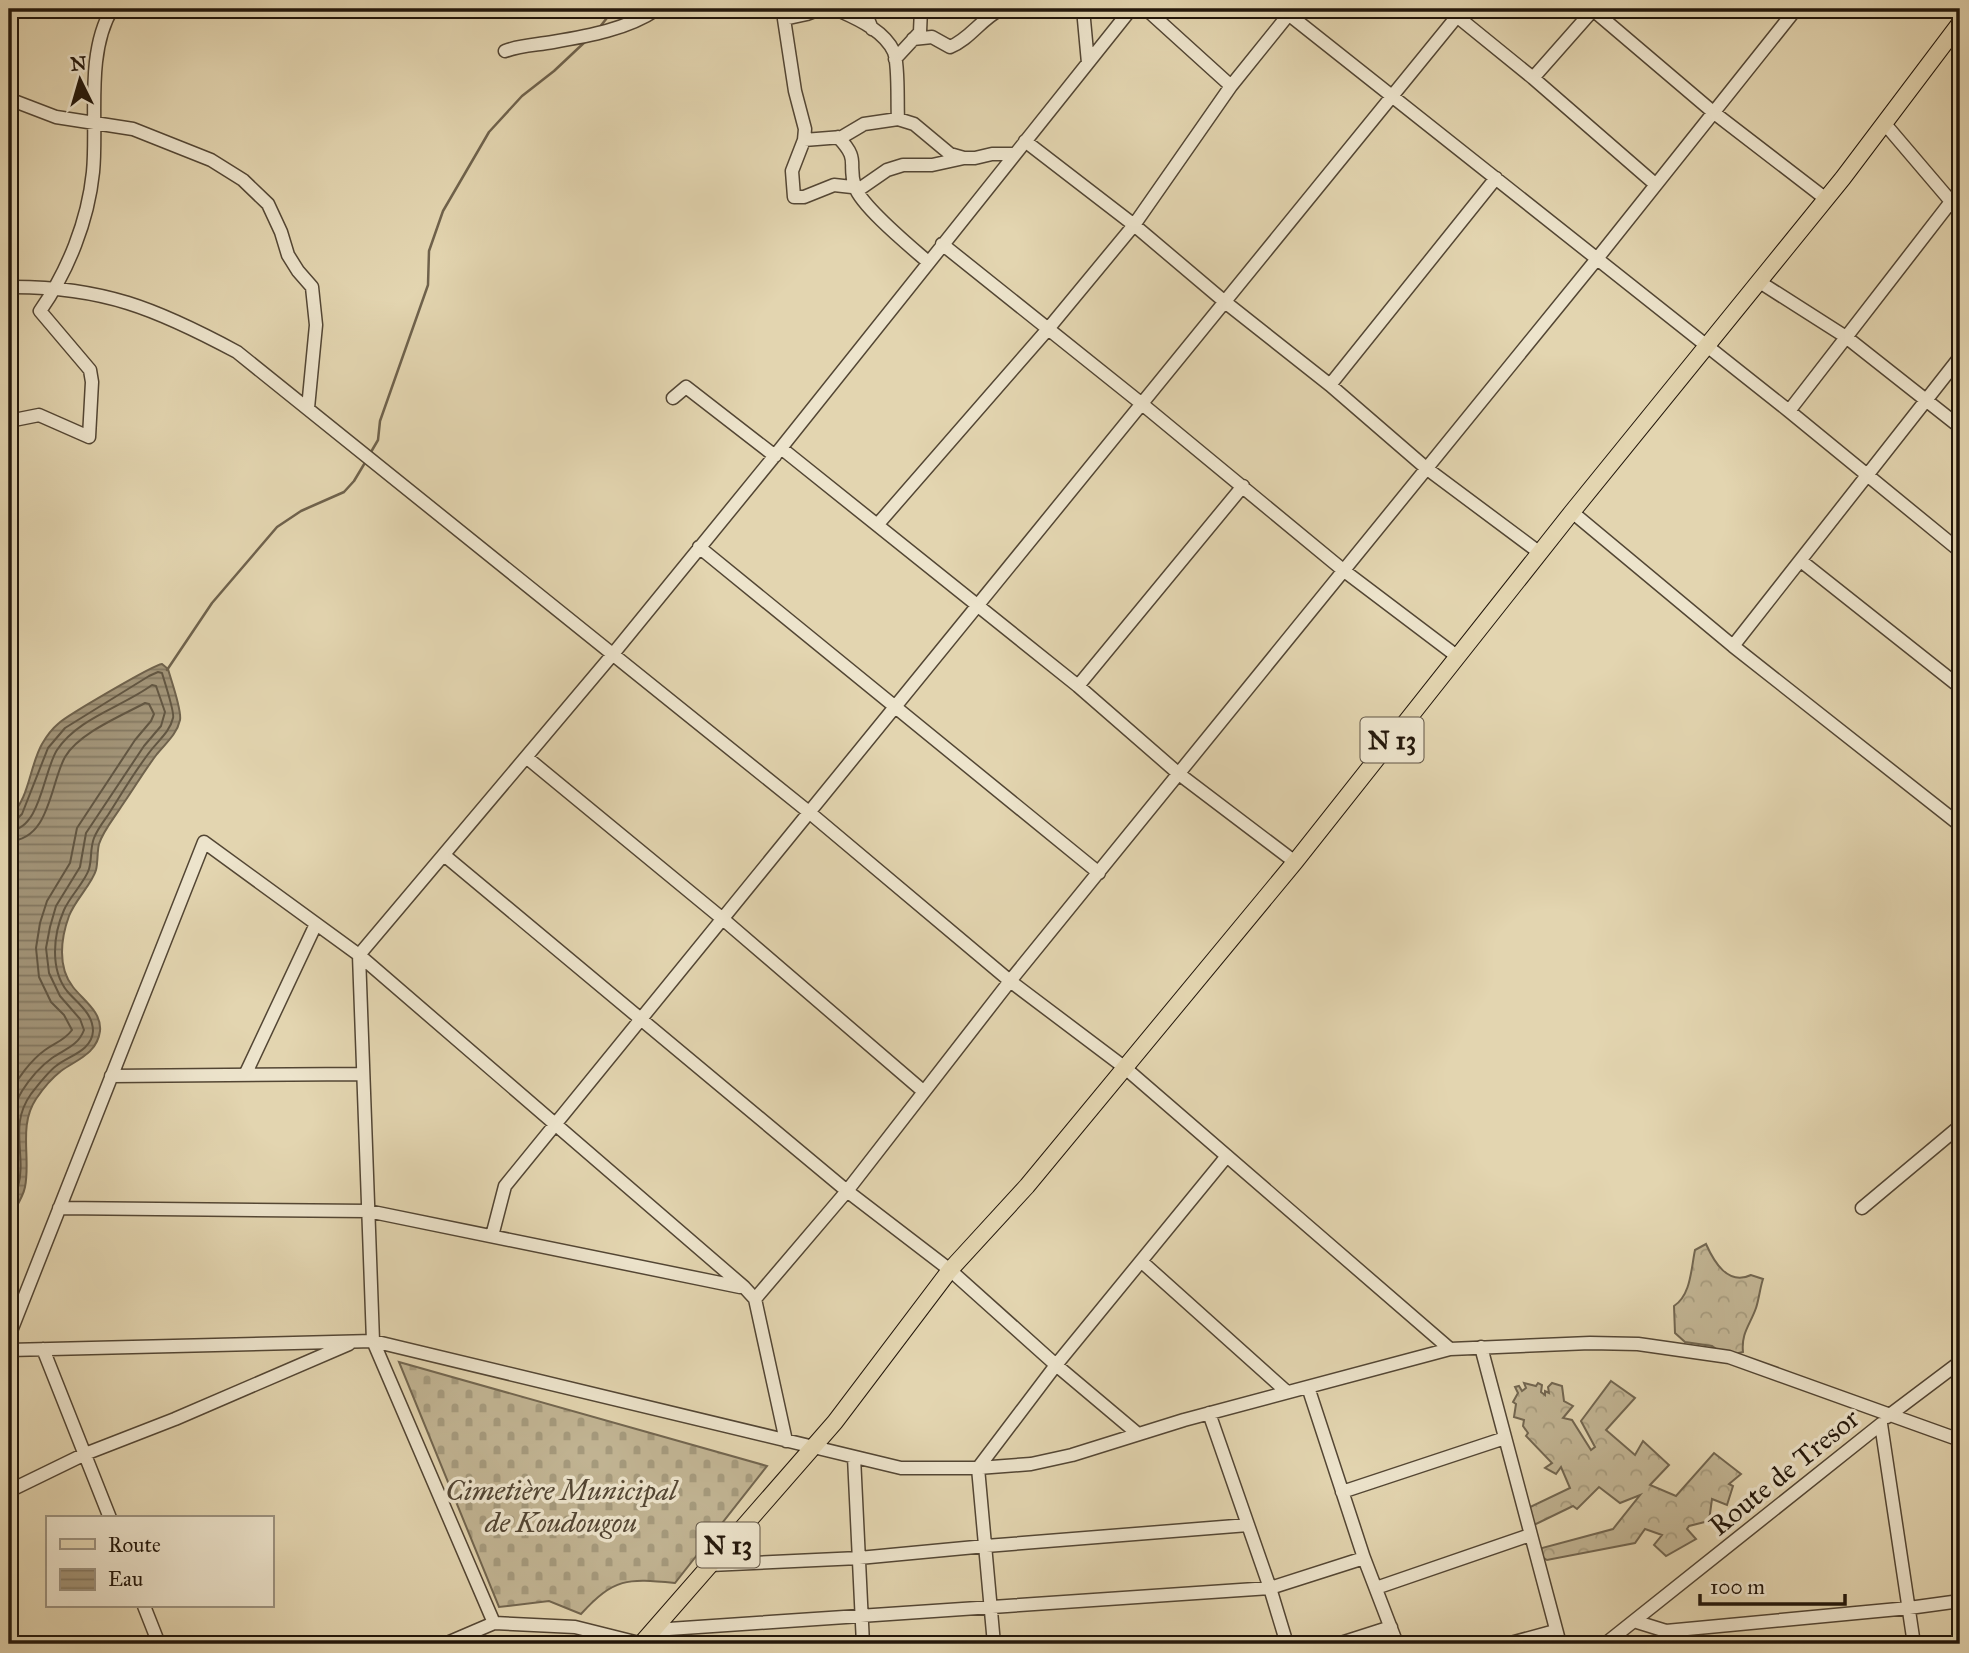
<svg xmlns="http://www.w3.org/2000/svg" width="1969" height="1653" font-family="'IM FELL Great Primer',serif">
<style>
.forest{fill:url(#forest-crowns);stroke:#726650;stroke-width:2}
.cemetery{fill:url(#cemetery-stones);stroke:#726650;stroke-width:2}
.water{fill:url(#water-rules);stroke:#6f624c;stroke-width:2}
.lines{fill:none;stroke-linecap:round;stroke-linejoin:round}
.shore{stroke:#625642;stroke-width:2}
.stream{stroke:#6f624c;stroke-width:2.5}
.minor-casing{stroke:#534634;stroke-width:15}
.major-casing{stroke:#23170b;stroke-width:18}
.minor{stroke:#ede4cc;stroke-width:12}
.major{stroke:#e3d5b0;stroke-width:16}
.labels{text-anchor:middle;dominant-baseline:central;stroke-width:7;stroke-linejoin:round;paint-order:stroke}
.shield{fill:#ede4cc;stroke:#605445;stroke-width:2}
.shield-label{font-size:26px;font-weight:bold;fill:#23170b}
.street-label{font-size:28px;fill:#23170b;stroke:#ede4cc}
.park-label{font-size:28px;font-style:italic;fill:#534634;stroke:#ede4cc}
</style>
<defs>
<pattern id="forest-crowns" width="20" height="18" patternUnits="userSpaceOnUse" patternTransform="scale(1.75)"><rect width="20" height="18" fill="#c2b594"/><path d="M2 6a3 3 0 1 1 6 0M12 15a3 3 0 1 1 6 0" fill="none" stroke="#a69b7e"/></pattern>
<pattern id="cemetery-stones" width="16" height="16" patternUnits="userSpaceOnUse" patternTransform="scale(1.75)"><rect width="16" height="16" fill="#c2b594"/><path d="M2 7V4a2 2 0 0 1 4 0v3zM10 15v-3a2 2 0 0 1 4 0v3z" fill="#a69b7e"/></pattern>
<pattern id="water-rules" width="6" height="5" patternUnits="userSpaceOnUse" patternTransform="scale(1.75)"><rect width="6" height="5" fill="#a29478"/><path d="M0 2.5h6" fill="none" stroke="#847861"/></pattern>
</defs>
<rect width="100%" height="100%" fill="#e3d5b0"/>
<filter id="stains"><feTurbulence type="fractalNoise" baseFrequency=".00286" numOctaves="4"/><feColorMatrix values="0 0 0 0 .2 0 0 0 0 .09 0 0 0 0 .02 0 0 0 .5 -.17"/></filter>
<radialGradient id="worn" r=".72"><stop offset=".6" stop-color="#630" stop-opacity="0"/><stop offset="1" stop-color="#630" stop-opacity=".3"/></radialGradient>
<path class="forest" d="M1706,1244C1714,1262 1728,1286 1751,1275L1763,1279C1760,1288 1759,1299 1756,1308C1750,1325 1741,1333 1743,1352L1726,1356L1712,1346L1685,1342L1675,1333L1674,1306C1691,1295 1691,1269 1695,1250Z
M1611,1381L1635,1398L1606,1430L1635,1455L1643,1441L1669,1465L1650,1485L1676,1496L1714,1453L1741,1474L1729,1484L1733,1486L1727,1505L1712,1499L1709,1521L1689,1526L1687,1529L1696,1539L1666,1556L1654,1545L1662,1535L1645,1529L1635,1543L1547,1560L1539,1555L1542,1548L1613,1529L1640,1495L1620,1503L1599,1487L1577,1509L1573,1506L1534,1525L1528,1508L1570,1488L1561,1467L1556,1474L1545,1468L1552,1463L1526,1436L1528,1433L1523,1426L1524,1420L1514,1417L1516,1404L1513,1402L1518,1393L1515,1387L1519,1386L1522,1391L1526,1388L1524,1383L1536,1386L1538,1383L1542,1385L1541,1392L1545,1395V1391L1549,1393L1548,1387L1552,1383L1562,1386L1564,1401L1573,1406L1563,1418L1572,1420L1591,1450L1595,1447L1581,1421Z"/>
<path class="cemetery" d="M399,1362L767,1466L675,1583C627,1578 614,1578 581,1614L549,1601L499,1607Z"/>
<path class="water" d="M162,664L168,669C171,680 182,710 180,720C177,734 166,743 157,754C144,771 133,790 121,807C114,818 103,831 99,844C97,852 98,862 96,870C92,884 75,900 69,916C61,938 57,967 73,987C83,1000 102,1012 100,1031C97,1054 76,1060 61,1071C52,1078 42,1090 36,1099C18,1126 31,1158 25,1187C23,1198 14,1210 9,1220V817C30,799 29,767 42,744C46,737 53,728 59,723C68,715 153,665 162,664Z"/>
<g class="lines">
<path class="shore" d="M9,822L15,821L22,814L48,748L65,728L149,676L158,672L162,673C164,680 175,713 173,718C170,731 160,739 152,749C136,769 122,793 108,815C103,822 97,830 94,838C90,848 92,859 89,869C85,882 70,896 64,910C53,935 50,969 67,991C77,1003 93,1013 93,1031C92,1051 68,1056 56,1066C47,1073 38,1085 31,1094C8,1126 27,1155 18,1187C17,1193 12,1200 9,1206
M9,831C41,829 43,772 57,750C78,718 122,707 152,685L156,686L165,712L161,726L144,746L86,833L80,867L56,906L50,927L46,948L49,973L60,996L80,1019L84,1030C78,1046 65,1049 52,1058C41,1066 29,1080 22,1091C13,1106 8,1126 9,1144C9,1159 13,1173 9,1188
M9,841C50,840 50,784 65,757C79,733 121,716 145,703L149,704L154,714L151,721L135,740L77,828L70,863L47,901L40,923L36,948L39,977L51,1002L64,1015L72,1030C65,1040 55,1043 45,1050C31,1060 17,1079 9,1094"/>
<path class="stream" d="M599,28L614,9
M371,452L378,440L380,421L428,285L429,251L443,211L489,132L522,96L554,71L587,40
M167,670L212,603L277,527L301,511L344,492L354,481L366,461"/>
<g class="minor-casing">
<path id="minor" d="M820,9L807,14L784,19L795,91L805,129L804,140L792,171L794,197H804L834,185L861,188L887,170L903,165H932L964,158
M841,9L842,12C860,20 885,32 894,52C899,65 897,103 898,119
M864,9L872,29
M1083,9L1088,63
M1146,9L1231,86
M1282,9L1789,411L1960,551
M1448,9L1533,78L1655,184
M9,16L10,9
M913,39L932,37L950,47C970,39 981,19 1001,9
M505,51C521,45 536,45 553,42C588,36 628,29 657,9
M895,59L920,32L921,9
M1533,78L1593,10L1713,112L1826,199
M9,99L56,117L133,129L211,160L243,180L268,204L281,232L288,255L298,271L312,287L316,325L308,408
M1885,124L1960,212
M838,137C861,161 847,162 855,187C862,207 911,247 928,262
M804,140L842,137L864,124L898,119L914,124L950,154L964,158H975L992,154H1014
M1025,141L1134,225L1225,302L1330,385L1426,468L1540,553
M942,244L1142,404L1343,570L1458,657
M1758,281L1846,337L1960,427
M9,287C102,286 157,309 237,352L810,813L1010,981L1124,1067L1450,1349
M1330,385L1496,178
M673,398L686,387L775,456
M1789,411L1960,190
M9,421L39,415L89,437L92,382L90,370L40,311C68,271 88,221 93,172C98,122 85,54 112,9
M781,448L1078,686L1179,774L1295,862
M1572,512L1733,646L1960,825
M878,524L1048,329L1134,225L1231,86L1289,14
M699,547L1099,873
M1801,561L1960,687
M1733,646L1960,357
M1078,686L1243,486
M526,757L724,920L923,1091
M444,855L847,1191L950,1270L1056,1365L1138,1434
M245,1075L316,924
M111,1076L363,1074
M59,1208L368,1211L740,1287
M1862,1208L1960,1126
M492,1236L505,1186L1463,9
M1142,1262L1287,1392
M755,1299L847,1191L1010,981L1596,260L1796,9
M9,1336L204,842L359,955L744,1287L755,1299L786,1441
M1481,1347L1560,1644
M43,1349L110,1518
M9,1350L373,1341L901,1468H978L1031,1464L1072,1455L1184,1420L1450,1349L1590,1343L1638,1344L1729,1357L1960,1440
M1308,1387L1364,1558L1397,1644
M1209,1413L1270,1588L1287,1644
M1887,1417L1960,1362
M854,1457L863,1644
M9,1491L85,1454L175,1419L349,1344
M1342,1492L1505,1438
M710,1565L859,1558L986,1546L1248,1525
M1376,1588L1530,1535
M144,1606L159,1644
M1637,1622L1666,1631L1909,1608L1960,1601
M494,1623L373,1341L359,955L613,654L781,448L1131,9
M654,1630L1270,1588L1364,1558
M445,1644L494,1623L575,1627L643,1644
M994,1644L978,1468L1056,1365L1227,1156
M1338,1644L1391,1627
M1507,1644L1555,1631
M1605,1644L1881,1424L1914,1644"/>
</g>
<g class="major-casing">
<path id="major" d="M641,1644L835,1422L950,1270L1027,1186L1295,862L1572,512L1843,178L1960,23"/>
</g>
<use href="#minor" class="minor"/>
<use href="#major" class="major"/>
</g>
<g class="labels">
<g class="shield">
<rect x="1360.5" y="717.5" width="63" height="45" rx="5"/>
<rect x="696.5" y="1522.5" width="63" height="45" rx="5"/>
</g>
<g class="shield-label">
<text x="1392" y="740">N 13</text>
<text x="728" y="1545">N 13</text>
</g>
<g class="street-label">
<text transform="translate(1784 1472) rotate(-39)">Route de Tresor</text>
</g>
<g class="park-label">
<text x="561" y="1490">Cimetière Municipal<tspan x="561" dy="32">de Koudougou</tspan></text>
</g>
</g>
<rect width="1969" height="1653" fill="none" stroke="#e3d5b0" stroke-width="35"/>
<rect x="10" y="10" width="1948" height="1632" fill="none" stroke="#23170b" stroke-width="3.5"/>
<rect x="18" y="18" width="1934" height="1618" fill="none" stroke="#23170b" stroke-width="2"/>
<rect x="46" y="1516" width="228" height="91" fill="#ede4cc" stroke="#9c927f" stroke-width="2"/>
<rect x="60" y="1539" width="35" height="10" fill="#e3d5b0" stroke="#9c927f" stroke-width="2"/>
<text x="108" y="1552" font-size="21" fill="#23170b">Route</text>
<rect x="60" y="1569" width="35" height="21" fill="url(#water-rules)" stroke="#9c927f" stroke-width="2"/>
<text x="108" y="1586" font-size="21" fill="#23170b">Eau</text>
<g transform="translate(80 80) rotate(355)" stroke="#ede4cc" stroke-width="5" paint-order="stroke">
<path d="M0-5L12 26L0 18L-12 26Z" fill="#23170b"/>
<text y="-10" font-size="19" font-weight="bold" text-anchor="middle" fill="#23170b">N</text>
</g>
<path d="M1700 1594v10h145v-10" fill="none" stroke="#23170b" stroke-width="3.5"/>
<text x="1710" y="1594" font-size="21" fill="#23170b" stroke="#ede4cc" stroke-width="5" paint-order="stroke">100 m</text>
<rect width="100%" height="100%" filter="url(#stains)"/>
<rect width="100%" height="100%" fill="url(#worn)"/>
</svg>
